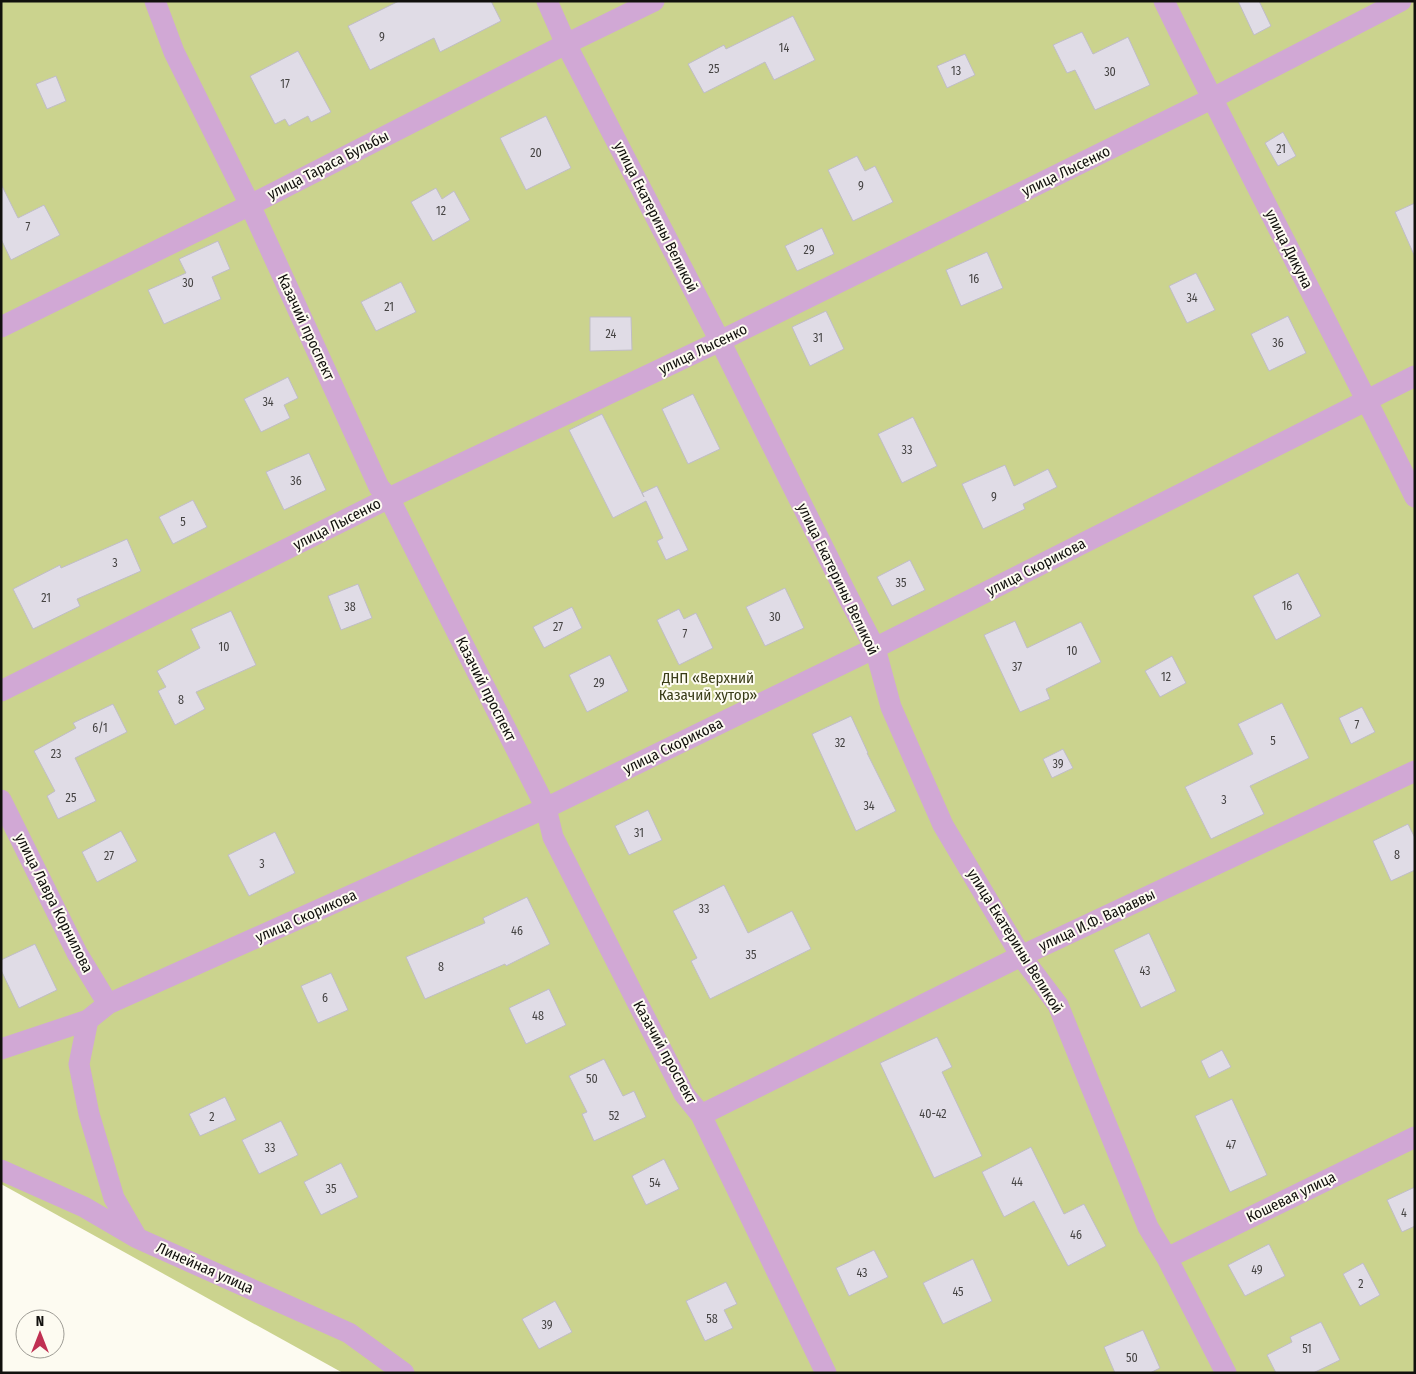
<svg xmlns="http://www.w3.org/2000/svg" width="1416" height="1374" font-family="'Fira Sans Condensed',sans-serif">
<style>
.green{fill:#cbd38e}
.building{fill:#e0dce6;stroke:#c0bdc6}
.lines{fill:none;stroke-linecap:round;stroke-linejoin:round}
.street{stroke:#d1a8d5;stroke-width:21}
.labels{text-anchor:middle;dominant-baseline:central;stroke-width:4;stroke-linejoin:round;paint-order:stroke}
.number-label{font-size:12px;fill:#454343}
.street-label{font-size:15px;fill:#11100d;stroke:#fdfbf1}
.park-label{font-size:15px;fill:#393c17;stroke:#fdfbf1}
</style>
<rect width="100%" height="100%" fill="#fdfbf1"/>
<path class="green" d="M1,1H1415V1373H343L1,1184Z"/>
<path class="building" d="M399,1H491L501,21L440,52L434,38L370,70L348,26Z
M1238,1H1259L1271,26L1254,35Z
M793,16L815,60L774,80L765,62L704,93L688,64L724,45L726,49Z
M1082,32L1093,54L1128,37L1150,85L1095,110L1075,70L1067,73L1053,45Z
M298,51L331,112L311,122L308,116L289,126L285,119L275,124L250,76Z
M965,54L975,75L947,88L937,66Z
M56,76L66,101L47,109L36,84Z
M546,116L571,168L526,190L500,138Z
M1283,132L1296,156L1278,166L1265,143Z
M857,156L865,171L875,166L893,202L853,221L828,170Z
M1,184L18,218L44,205L60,235L11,260L1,239Z
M436,188L442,199L454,191L470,220L433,241L411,202Z
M1415,203V257L1395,212Z
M822,228L834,254L797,271L785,246Z
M218,241L230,269L212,277L221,299L164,324L148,290L186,273L179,259Z
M987,252L1003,288L961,306L946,270Z
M1196,273L1215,310L1187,323L1169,286Z
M401,282L416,312L376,331L361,302Z
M826,311L844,349L810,366L792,327Z
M1288,316L1306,353L1269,371L1251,334Z
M590,317H631L632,350L590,351Z
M288,377L298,398L284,405L290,418L261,432L244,399Z
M693,394L720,449L688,464L662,409Z
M602,414L644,497L642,493L657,486L688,550L666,560L657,541L663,538L646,501L613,518L569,430Z
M913,417L937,466L902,483L878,434Z
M309,453L326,490L284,510L266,472Z
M1005,465L1014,486L1048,469L1057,487L1023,504L1025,509L983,529L962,484Z
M193,500L207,527L173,544L159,517Z
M127,539L141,571L77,599L80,606L33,629L13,589L60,565L61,568Z
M910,560L925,590L892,606L877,577Z
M1298,573L1321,616L1276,640L1253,596Z
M358,584L372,618L341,630L328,596Z
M785,588L804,628L765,646L746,607Z
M572,607L582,628L544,648L533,627Z
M679,609L684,619L696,613L713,648L679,665L657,620Z
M231,611L256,665L196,692L205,709L175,725L158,691L166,687L157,671L200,648L191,629Z
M1015,621L1027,648L1081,622L1101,662L1046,689L1050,699L1020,712L984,635Z
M610,655L628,691L587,712L569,675Z
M1172,656L1186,683L1160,697L1145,671Z
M1282,703L1309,758L1250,786L1264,814L1211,839L1185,787L1253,754L1238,724Z
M113,704L127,732L75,758L96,801L58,819L47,796L55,791L34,751L76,728L73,723Z
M1362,707L1375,732L1351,744L1339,718Z
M851,716L868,753H867L896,811L856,831L812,734Z
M1063,749L1073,768L1052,778L1043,759Z
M648,810L662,840L629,855L615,826Z
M1408,824L1415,838V870L1391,881L1373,841Z
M121,831L137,861L97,882L82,852Z
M275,832L295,873L249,896L228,855Z
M724,885L748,933L792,911L811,949L710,999L691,961L697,958L673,911Z
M527,897L550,944L506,966L505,964L425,999L406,957L485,923L483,918Z
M1149,933L1176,991L1141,1008L1114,950Z
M35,944L57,990L19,1008L1,970V960Z
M331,973L348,1010L318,1023L301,986Z
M549,989L566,1025L526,1044L509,1008Z
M937,1037L952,1067L942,1072L982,1156L934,1178L880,1063Z
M1222,1050L1231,1067L1209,1078L1201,1061Z
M604,1059L623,1096L634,1091L646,1117L594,1141L582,1114L587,1112L569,1076Z
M225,1097L236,1120L200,1136L189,1114Z
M1232,1099L1267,1175L1230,1192L1195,1116Z
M281,1121L298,1155L259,1174L242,1140Z
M1031,1147L1064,1214L1084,1204L1106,1246L1068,1266L1034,1201L1004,1217L982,1172Z
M664,1159L679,1189L646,1205L632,1176Z
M341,1163L358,1197L321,1215L304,1182Z
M1415,1187V1226L1402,1232L1387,1200Z
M1269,1244L1285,1276L1245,1296L1228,1265Z
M874,1250L888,1277L849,1296L836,1268Z
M973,1259L992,1301L943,1324L923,1283Z
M1363,1263L1380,1295L1360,1306L1343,1274Z
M726,1282L737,1304L724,1310L733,1328L705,1341L686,1301Z
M555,1301L572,1332L539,1349L522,1319Z
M1321,1322L1340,1360L1313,1373H1276L1267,1355L1292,1342L1290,1337Z
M1143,1330L1160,1368L1150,1373H1115L1104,1347Z"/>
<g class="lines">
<path class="street" d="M155,1L174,52L250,205L379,487L389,498L546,808L553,837L684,1094L701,1115L826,1373
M547,1L566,44L720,341L848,597L875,648L891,707L943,825L1021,956L1058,1005L1148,1227L1167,1258L1226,1373
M1164,1C1245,168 1333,331 1415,497
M1,327L250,205L566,44L654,1
M1,691L389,498L720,341L1211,99L1401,1
M1,800L77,953L108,1004
M88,1020L79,1064L89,1114L114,1198L136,1236
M1,1049L88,1020L108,1004L546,808L875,648L1415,376
M701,1115L1021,956L1415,771
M1,1170L84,1207L137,1238L349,1333L404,1373
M1167,1258L1415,1137"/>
</g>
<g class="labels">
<g class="number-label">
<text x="382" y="37">9</text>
<text x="784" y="48">14</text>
<text x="714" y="69">25</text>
<text x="956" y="71">13</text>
<text x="1110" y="72">30</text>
<text x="285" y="84">17</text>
<text x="1281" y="149">21</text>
<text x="536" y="153">20</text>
<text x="861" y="186">9</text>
<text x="441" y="211">12</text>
<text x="28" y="227">7</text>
<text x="809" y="250">29</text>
<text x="974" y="279">16</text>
<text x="188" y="283">30</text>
<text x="1192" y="298">34</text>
<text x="389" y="307">21</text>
<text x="611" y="334">24</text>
<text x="818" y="338">31</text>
<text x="1278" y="343">36</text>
<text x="268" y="402">34</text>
<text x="907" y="450">33</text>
<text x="296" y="481">36</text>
<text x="994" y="497">9</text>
<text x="183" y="522">5</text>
<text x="115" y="563">3</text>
<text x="901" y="583">35</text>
<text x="46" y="598">21</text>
<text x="1287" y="606">16</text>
<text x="350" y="607">38</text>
<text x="775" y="617">30</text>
<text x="558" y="627">27</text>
<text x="685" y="634">7</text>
<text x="224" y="647">10</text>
<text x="1072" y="651">10</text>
<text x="1017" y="667">37</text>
<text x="1166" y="677">12</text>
<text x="599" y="683">29</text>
<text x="181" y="700">8</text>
<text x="1357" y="725">7</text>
<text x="100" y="728">6/1</text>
<text x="1273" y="741">5</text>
<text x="840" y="743">32</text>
<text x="56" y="754">23</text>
<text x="1058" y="764">39</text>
<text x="71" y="798">25</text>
<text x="1224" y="800">3</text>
<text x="869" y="806">34</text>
<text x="639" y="833">31</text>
<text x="1397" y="855">8</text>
<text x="109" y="856">27</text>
<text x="262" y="864">3</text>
<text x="704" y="909">33</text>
<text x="517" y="931">46</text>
<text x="751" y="955">35</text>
<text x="441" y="967">8</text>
<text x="1145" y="971">43</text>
<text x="325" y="998">6</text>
<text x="538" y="1016">48</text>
<text x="592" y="1079">50</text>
<text x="933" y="1114">40-42</text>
<text x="614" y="1116">52</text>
<text x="212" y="1117">2</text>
<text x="1231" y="1145">47</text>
<text x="270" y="1148">33</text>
<text x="1017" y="1182">44</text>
<text x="655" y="1183">54</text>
<text x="331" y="1189">35</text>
<text x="1404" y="1213">4</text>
<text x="1076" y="1235">46</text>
<text x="1257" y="1270">49</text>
<text x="862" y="1273">43</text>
<text x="1361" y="1284">2</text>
<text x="958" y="1292">45</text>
<text x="712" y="1319">58</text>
<text x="547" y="1325">39</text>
<text x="1307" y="1349">51</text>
<text x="1132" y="1358">50</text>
</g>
<g class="street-label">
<text transform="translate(328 165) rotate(-27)">улица Тараса Бульбы</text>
<text transform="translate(1066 171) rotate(-26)">улица Лысенко</text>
<text transform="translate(656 217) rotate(63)">улица Екатерины Великой</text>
<text transform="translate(1289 249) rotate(63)">улица Дикуна</text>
<text transform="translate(306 327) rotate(65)">Казачий проспект</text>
<text transform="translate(703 349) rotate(-26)">улица Лысенко</text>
<text transform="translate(337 524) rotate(-27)">улица Лысенко</text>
<text transform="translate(1036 567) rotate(-27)">улица Скорикова</text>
<text transform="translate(838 579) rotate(64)">улица Екатерины Великой</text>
<text transform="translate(486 689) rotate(63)">Казачий проспект</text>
<text transform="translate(673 746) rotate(-26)">улица Скорикова</text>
<text transform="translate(54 903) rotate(63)">улица Лавра Корнилова</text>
<text transform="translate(306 916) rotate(-24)">улица Скорикова</text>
<text transform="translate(1097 920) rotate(-25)">улица И.Ф. Вараввы</text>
<text transform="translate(1015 941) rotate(58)">улица Екатерины Великой</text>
<text transform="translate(665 1052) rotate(61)">Казачий проспект</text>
<text transform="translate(1291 1197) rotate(-26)">Кошевая улица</text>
<text transform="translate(205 1268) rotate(24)">Линейная улица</text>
</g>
<g class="park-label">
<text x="708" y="678">ДНП «Верхний<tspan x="708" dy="17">Казачий хутор»</tspan></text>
</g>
</g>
<rect width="1416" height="1374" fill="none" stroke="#11100d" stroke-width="5"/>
<g transform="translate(40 1334)"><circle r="24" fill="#fdfbf1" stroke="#9f9d96"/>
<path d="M0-4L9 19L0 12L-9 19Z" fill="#c03052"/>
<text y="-8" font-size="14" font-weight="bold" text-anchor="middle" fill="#11100d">N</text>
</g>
</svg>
